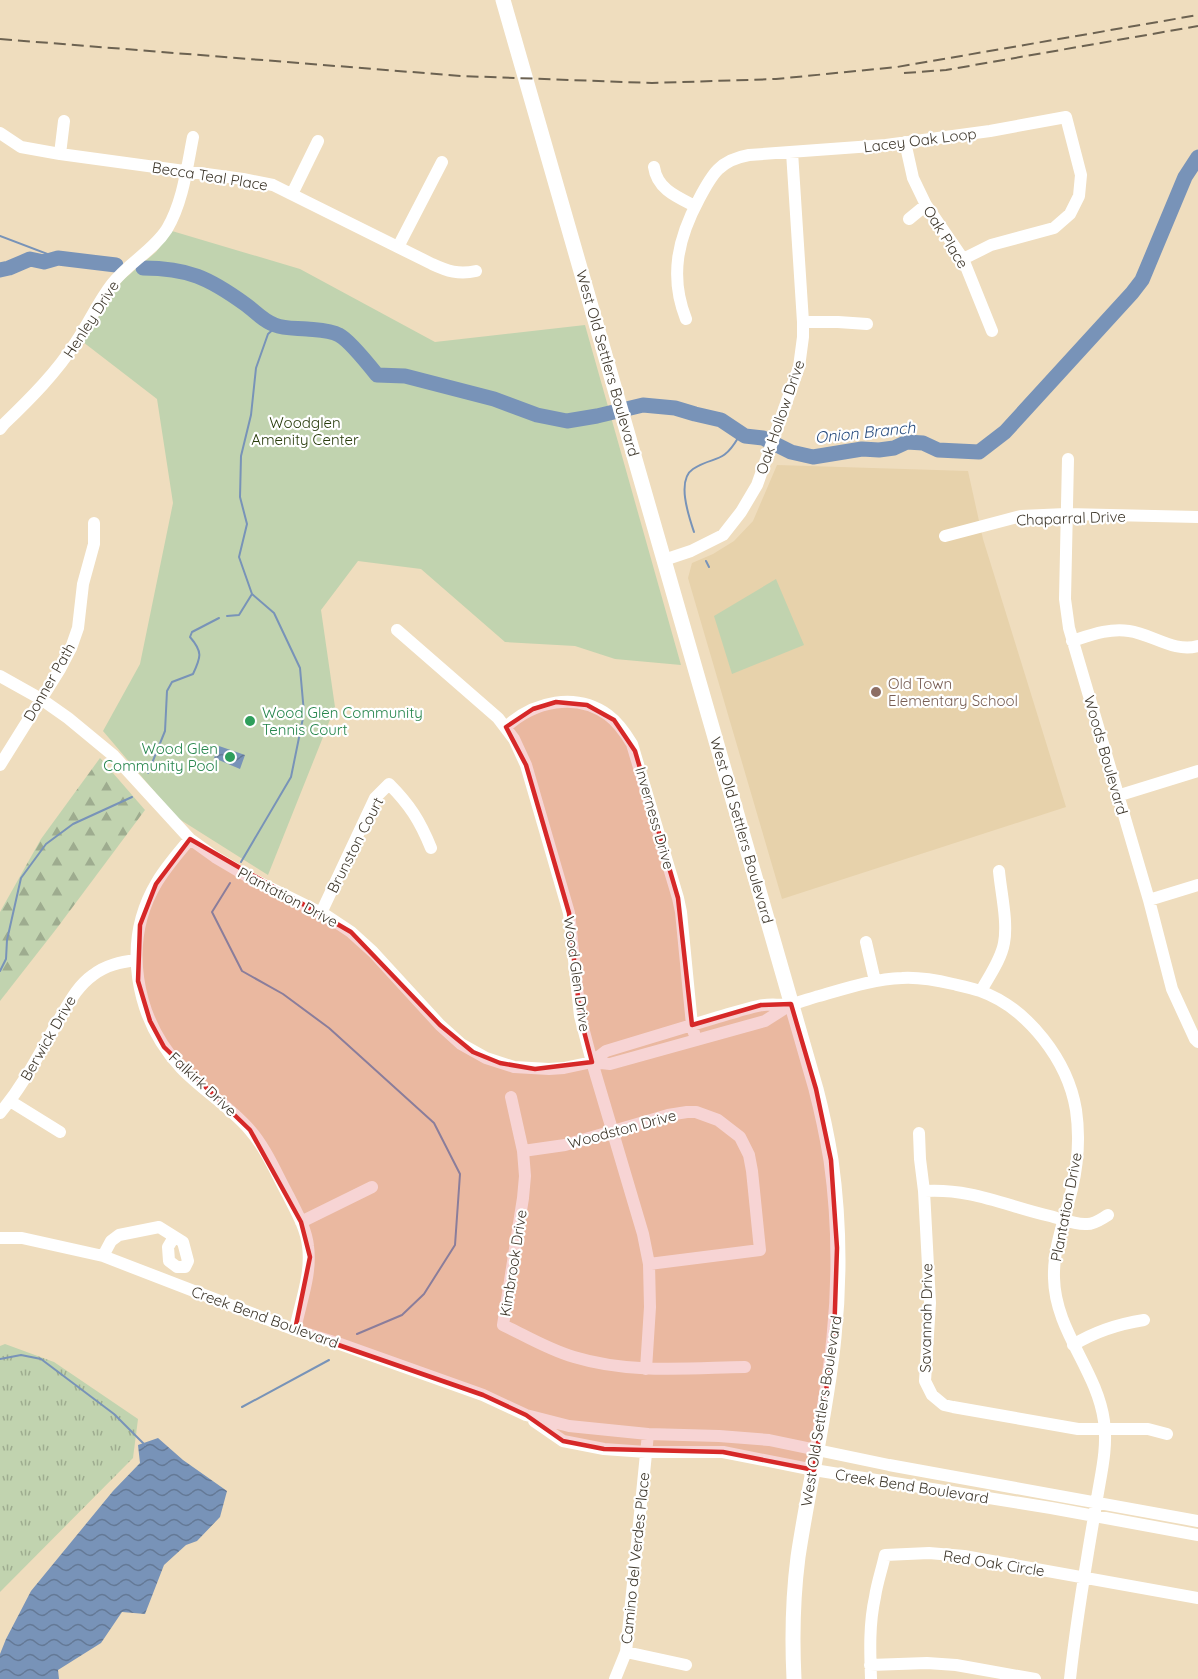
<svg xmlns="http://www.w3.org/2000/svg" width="1198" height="1679" font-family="Quicksand,sans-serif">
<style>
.built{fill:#e7d2ab}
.grass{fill:url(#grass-tufts)}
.forest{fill:url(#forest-firs)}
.park{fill:#c1d3af}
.water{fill:url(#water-waves)}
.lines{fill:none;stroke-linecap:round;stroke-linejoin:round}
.stream{stroke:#7893b8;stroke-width:2}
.river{stroke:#7893b8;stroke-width:15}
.minor{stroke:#fff;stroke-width:12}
.major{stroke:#fff;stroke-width:15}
.rail{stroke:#6c6251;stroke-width:2;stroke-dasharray:12 6;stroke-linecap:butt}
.marked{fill:#d62828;fill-opacity:0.2;stroke:#d62828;stroke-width:4.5;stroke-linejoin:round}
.education-dot{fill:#8d6e63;stroke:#fff;stroke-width:2}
.leisure-dot{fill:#2e9e5b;stroke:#fff;stroke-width:2}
.labels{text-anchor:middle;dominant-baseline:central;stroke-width:4.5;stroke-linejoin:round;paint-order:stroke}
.street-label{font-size:15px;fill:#3f382c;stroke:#fff}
.park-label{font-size:15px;fill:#293c0c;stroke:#fff}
.education-label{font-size:15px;fill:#785e54;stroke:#fff;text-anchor:start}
.leisure-label{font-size:15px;fill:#27864d;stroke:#fff;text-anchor:start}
.water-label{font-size:16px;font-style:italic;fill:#284c7e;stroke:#fff}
</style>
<defs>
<pattern id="grass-tufts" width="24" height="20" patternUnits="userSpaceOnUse" patternTransform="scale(1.5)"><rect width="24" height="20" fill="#c1d3af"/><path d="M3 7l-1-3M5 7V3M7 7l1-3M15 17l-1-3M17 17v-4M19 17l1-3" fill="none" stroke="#9eac8f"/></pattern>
<pattern id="forest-firs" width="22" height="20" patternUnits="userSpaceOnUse" patternTransform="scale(1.5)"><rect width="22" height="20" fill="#c1d3af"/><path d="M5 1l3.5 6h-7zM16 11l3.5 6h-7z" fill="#9eac8f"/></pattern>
<pattern id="water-waves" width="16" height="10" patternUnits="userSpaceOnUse" patternTransform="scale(1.5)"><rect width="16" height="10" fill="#7893b8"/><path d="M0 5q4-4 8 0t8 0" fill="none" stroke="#647996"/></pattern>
</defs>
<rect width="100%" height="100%" fill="#efddbe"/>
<path class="built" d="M777,465L968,471L983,539L1066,807L782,899L688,578L692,563L713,554L734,541L753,521Z"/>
<path class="grass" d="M5,1344L54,1362L138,1419L133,1458L0,1592V1346Z"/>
<path class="forest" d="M100,758L145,810L57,928L0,1001V912L41,839Z"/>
<path class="park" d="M172,231L300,269L435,342L585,325L681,665L615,659L575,646L505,642L421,569L358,561L321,610L335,707L268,875L176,817L103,731L140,664L173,503L157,399L83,342L113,293L123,280L156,252Z
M776,579L804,645L732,674L714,616Z"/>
<path class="water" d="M219,746L245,755L240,769L214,758Z
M158,1438L183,1460L227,1491L220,1517L197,1541L186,1545L164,1565L145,1614L122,1612L101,1643L58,1670L59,1679H0V1654L6,1639L31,1591L113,1491L140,1463L138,1445Z"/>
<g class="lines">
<path class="stream" d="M0,236L58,258
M694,532C689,517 676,480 693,469C715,455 722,465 738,438L745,436
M706,561L709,567
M227,616L239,615L252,594L239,557L247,524L240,497L241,456L251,415L256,368L268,334L277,326
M148,773L165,731L167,691L172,682L193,674C201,657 203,652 190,637L192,632L219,618
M241,862L291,777L304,713L300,668L274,613L252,594
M230,883L212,912L242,971L283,994L329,1028L434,1123L460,1174L455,1245L424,1294L402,1315L357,1334
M0,971L6,959L7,940L21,878L46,844L73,824L132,797
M0,1359L21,1355L41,1359L114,1414L145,1445
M242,1407L329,1360"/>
<path class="river" d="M143,268C188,268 209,278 245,304C255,311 263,321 275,325C284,329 297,328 307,329C316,330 330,330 339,335C349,340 369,365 377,375L405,376L494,399L537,415L567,421L597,416L643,405L675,408L695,414L721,420L745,436L763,438L791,452L813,457L862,449L879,450L894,448L907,442L923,443L938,450L979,452L1005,432L1132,293L1142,280L1185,177L1198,157
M0,270L9,268L30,259L44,262L58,258L116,265"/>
<path class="minor" d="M0,133L21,147L60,154L243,179L273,185L432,264C447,271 459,275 476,271
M905,142L913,178L926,205L963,259L992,331
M60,154L64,121
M654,167C657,189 677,197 695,206
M292,194L318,141
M909,219L926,205
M398,247L442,162
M686,319C669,276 678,238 699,199C712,174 720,160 749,155L886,145L990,131L1066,117L1081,175L1079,196L1070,214L1054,228L991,245L963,259
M803,322H838L867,324
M0,429L4,424C31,398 56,373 76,342C89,323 98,302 112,284C128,263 153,251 167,229C183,202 187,167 193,137
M1068,459L1065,599L1069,628L1149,900L1172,989L1195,1039L1198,1042
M945,536L1021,516L1066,514L1198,517
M664,560L691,551L723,535L741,512L757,485L799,367L803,337V322L792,152
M397,630L498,718L514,739L526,765L569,913L580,1016L592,1062L643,1234L649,1264L650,1307L646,1369
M1072,641C1091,635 1109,628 1129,631C1152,634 1174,653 1198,646
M0,676L41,699L68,718L114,756L190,839L215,857L254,880L327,916L351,932L373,952L440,1025L461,1044L486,1058L514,1067L549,1069L564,1068L592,1062L610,1064L765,1021L790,1005
M506,727C534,701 576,692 608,715C619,723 626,734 632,744L678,898L681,912L692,1025L694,1033
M0,765L60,669L71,648L78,628L83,584L94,544V523
M1117,796L1198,771
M190,839C178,853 166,867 157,882C121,942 135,1018 181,1068C202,1090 229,1106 249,1129C266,1148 276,1173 288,1195C296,1211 306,1228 308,1246C312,1274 300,1303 295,1330
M1149,900L1198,885
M321,913L375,798L389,784C410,805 420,821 431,848
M866,942L875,981
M981,991C989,976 1001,960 1004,943C1008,922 1001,893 999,871
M592,1062L606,1051C642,1040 678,1029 715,1018C729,1014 744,1009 758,1006C769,1003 781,1006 792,1004C801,1002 811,998 819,996C847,988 874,979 902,978C919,977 936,980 953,984C962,986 972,988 980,991C1028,1008 1068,1061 1076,1110C1080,1137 1078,1163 1072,1189C1065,1218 1053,1248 1054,1278C1055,1331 1097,1370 1104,1421C1108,1450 1100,1477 1096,1505C1086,1563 1076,1621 1070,1679
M511,1097L523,1151L525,1176L523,1198L503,1325C526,1336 549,1350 574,1357C630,1374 688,1368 745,1367
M10,1101L60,1132
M0,1113C23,1086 39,1054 57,1023C68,1005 76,987 93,975C106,965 121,962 136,960
M919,1133L920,1159L924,1191L930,1303L925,1381L932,1395L944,1405L953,1407L1078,1429H1148L1167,1434
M523,1151L565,1145L668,1115L687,1112H696L718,1120L740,1137L749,1155L752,1171L760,1250L649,1264
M924,1191C972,1188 1006,1206 1050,1216C1062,1219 1075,1225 1087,1224C1095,1224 1101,1219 1108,1215
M301,1222L372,1187
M0,1238H22L103,1256L295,1330L340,1344L483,1395L526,1415L569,1426L648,1434L719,1436L769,1440L889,1465L1198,1521
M103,1256L111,1241L119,1235L159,1227L183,1242L188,1261L185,1267H177L169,1261L168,1247L174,1237
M1073,1345C1096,1331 1118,1324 1144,1320
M534,1421L563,1441L604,1449L646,1452H723L814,1470L1051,1508L1198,1535
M626,1652L686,1665
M870,1665L927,1663L956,1665L1035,1679
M615,1679L626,1652L648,1434
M871,1679C870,1651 869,1624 875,1597C877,1583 882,1569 885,1555L929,1553L964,1556L1198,1598"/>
<path class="major" d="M503,0L816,1089C822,1112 827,1136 831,1160C839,1217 840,1279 834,1337C827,1411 809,1483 798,1557C793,1596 792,1639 794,1679"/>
<path class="rail" d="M0,39L461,76L652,83L776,79L897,67L1198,15
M904,73L946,70L1198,26"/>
</g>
<path class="marked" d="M556,702L587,705L614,720L635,751L678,898L692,1025L761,1005L791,1004L816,1089L831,1160L837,1248L834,1338L814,1470L723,1452L604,1449L563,1441L526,1415L483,1395L295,1330L310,1257L301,1222L250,1130L164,1047L150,1021L138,981L140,925L156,884L190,839L351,932L440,1025L473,1052L500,1063L535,1069L592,1062L580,1016L569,913L526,765L506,727L533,709Z"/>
<circle class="education-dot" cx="876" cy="692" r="6"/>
<g class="leisure-dot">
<circle cx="250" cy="721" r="6"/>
<circle cx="230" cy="757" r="6"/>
</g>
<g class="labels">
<g class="street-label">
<text transform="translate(920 140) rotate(-7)">Lacey Oak Loop</text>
<text transform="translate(210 176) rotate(9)">Becca Teal Place</text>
<text transform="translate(946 237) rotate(58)">Oak Place</text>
<text transform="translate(91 319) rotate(-57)">Henley Drive</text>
<text transform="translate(608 363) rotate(74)">West Old Settlers Boulevard</text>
<text transform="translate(780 417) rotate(-71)">Oak Hollow Drive</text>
<text transform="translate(1071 518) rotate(-2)">Chaparral Drive</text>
<text transform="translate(49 682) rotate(-60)">Donner Path</text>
<text transform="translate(1106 755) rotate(74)">Woods Boulevard</text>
<text transform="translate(655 818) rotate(74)">Inverness Drive</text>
<text transform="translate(742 830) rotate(74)">West Old Settlers Boulevard</text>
<text transform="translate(355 845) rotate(-63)">Brunston Court</text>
<text transform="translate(288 897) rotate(28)">Plantation Drive</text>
<text transform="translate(577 974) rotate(82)">Wood Glen Drive</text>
<text transform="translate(48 1038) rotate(-60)">Berwick Drive</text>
<text transform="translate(203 1084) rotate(43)">Falkirk Drive</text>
<text transform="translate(622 1129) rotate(-15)">Woodston Drive</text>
<text transform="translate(1066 1207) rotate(-79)">Plantation Drive</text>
<text transform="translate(513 1263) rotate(-81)">Kimbrook Drive</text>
<text transform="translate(265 1317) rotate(20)">Creek Bend Boulevard</text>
<text transform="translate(926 1318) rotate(-89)">Savannah Drive</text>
<text transform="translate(821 1411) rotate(-81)">West Old Settlers Boulevard</text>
<text transform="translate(912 1486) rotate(9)">Creek Bend Boulevard</text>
<text transform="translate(635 1558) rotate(-84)">Camino del Verdes Place</text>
<text transform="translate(994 1563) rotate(9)">Red Oak Circle</text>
</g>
<g class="park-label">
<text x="305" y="422">Woodglen<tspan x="305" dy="17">Amenity Center</tspan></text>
</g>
<g class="education-label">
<text x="888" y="683">Old Town<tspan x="888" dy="17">Elementary School</tspan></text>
</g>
<g class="leisure-label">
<text x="262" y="712">Wood Glen Community<tspan x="262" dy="17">Tennis Court</tspan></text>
<text x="218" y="748" text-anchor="end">Wood Glen<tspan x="218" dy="17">Community Pool</tspan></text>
</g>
<g class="water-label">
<text transform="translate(865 432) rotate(-6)">Onion Branch</text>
</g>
</g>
</svg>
